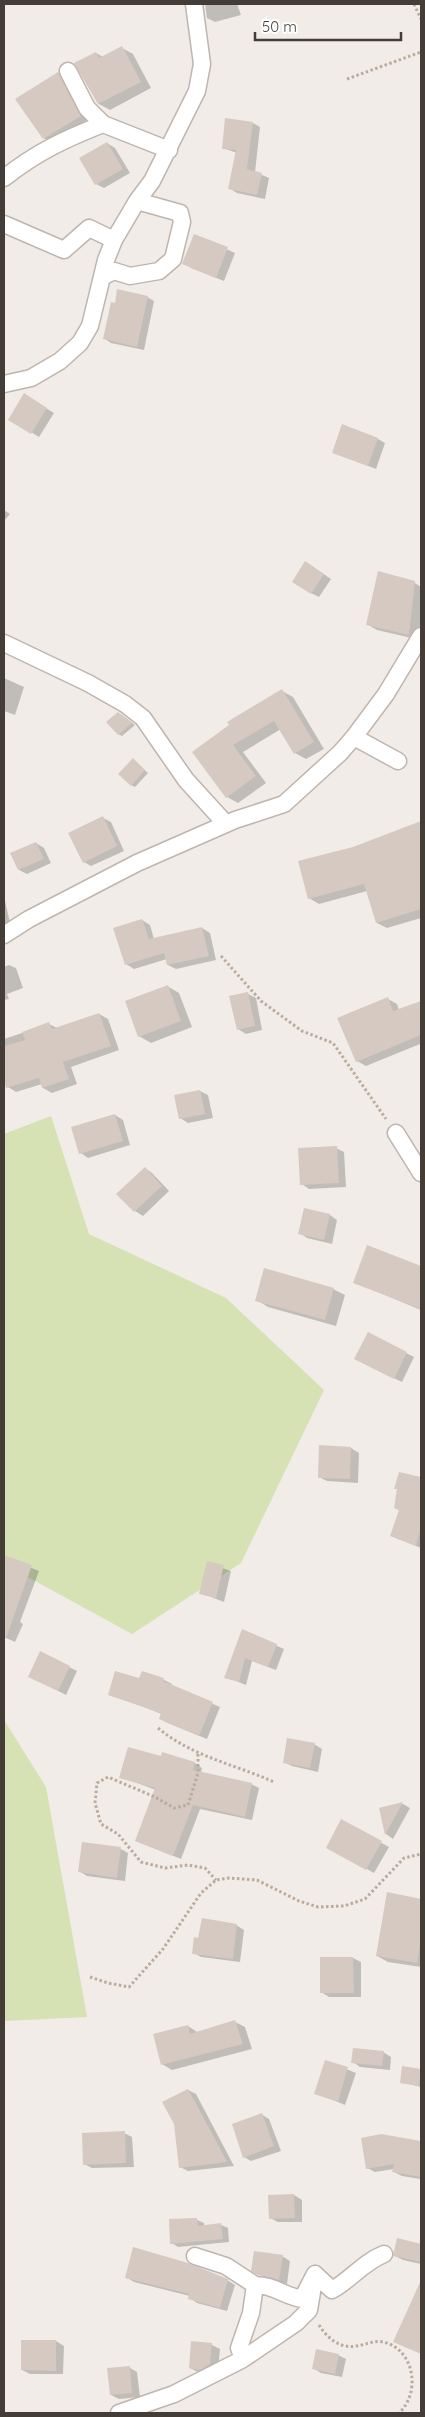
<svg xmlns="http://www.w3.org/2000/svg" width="425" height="2417" font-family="Quicksand,sans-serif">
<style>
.green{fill:#d6e1b4}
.shadow{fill:#0003}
.building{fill:#d5c9c1}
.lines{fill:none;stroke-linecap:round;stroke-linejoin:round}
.minor-casing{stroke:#bfb5ae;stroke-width:19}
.path{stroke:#bcab9d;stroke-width:3;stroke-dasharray:2.5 2.5;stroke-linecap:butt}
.minor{stroke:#fff;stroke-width:16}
</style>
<rect width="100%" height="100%" fill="#f1ece7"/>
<path class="green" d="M51,1116L89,1234L226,1298L324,1390L241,1563L132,1634L4,1564V1134Z
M4,1720L46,1787L87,2017L4,2021Z"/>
<path class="shadow" d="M205,4H237L241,15L215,22L207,18Z
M122,48L133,54L151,88L110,110L99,104L96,53L103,57Z
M58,73L69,80L91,122L55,145L44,138Z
M253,123L260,127L255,172L269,178L265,199L237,193L229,188L237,153L223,148Z
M107,143L115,148L130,173L104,188L96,184Z
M195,235L235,253L224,281L191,268Z
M147,297L154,301L144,350L111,343L105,339L115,304Z
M24,395L54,413L39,437L10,419Z
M378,439L385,443L376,469L333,452Z
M4,510L10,514L4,521Z
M313,567L331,579L319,597L311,593Z
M415,583L421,587L420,640L377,630L367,624Z
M4,678L24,687L15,715L4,711Z
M282,691L293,697L324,749L306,759L295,753L281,729L243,752L266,783L238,803L227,797L194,752Z
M122,715L135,725L122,736L118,734Z
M133,760L148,773L135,787L131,785Z
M103,818L111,822L124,851L91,866L84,862Z
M421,823V918L387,928L377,923L367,891L319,904L309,898L354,848Z
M36,843L44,848L51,863L27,874L19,870Z
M4,896L10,923L4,924Z
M142,920L150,925L154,939L202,928L210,933L216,960L176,969L168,965L167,959L134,969L126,964Z
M9,965L16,968L23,988L7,994L9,999L4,1000V967Z
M167,986L179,993L192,1027L151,1043L139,1036Z
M248,994L256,998L262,1030L246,1034L238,1029Z
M388,999L397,1004L399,1010L421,1002V1048L420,1044L366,1066L357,1061Z
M99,1014L108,1019L119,1050L71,1067L77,1084L52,1093L43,1088L42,1084L16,1092L8,1087L4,1075V1039L49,1024L57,1028Z
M200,1091L208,1095L213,1118L188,1123L180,1118Z
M115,1115L123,1120L130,1145L88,1158L81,1153Z
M336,1148L344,1152L346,1187L309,1189L302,1184Z
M145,1168L152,1173L169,1191L143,1216L135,1211L118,1194Z
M330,1215L337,1220L332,1244L307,1238L300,1233Z
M368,1247L421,1267V1310L354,1282Z
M333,1289L345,1295L336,1326L268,1307L257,1300Z
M368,1334L414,1357L402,1382L363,1363Z
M320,1447L351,1448L359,1453L358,1483L327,1481L319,1477Z
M400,1473L421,1478V1548L392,1536L400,1511L395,1508Z
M7,1558L39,1571L20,1622L23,1624L15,1642L4,1637V1567Z
M208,1563L231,1571L224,1602L201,1593Z
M243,1631L284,1649L276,1670L252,1661L246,1685L226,1677Z
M41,1653L77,1671L66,1695L37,1680Z
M142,1672L164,1680L172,1684L171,1686L220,1707L207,1739L168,1723L160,1719L162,1714L110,1694L140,1680Z
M314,1744L322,1749L318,1772L292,1766L284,1762Z
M162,1758L195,1763L202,1768L201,1773L251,1784L259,1788L252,1820L200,1809L181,1859L136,1841L156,1790L121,1777Z
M403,1804L410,1808L393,1839L386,1834L380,1808Z
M342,1821L389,1847L374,1873L327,1847Z
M121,1849L128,1853L125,1881L87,1876L79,1871Z
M388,1894L421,1900V1967L388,1962L377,1956Z
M236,1925L244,1930L240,1962L201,1957L194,1953L200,1939Z
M353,1958L361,1962V1997H329L321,1992Z
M235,2022L245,2027L252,2049L172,2070L162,2064L188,2026L197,2032Z
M383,2052L391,2057L390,2070L360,2067L353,2062Z
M326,2061L356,2073L345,2105L316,2093Z
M403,2068L421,2070V2087L401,2082Z
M188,2090L196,2094L234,2166L188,2171L180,2167Z
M261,2114L269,2119L281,2151L251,2161L244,2157Z
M124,2133L132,2137L134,2167L92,2168L84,2164Z
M381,2136L421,2143L420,2179L402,2176L394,2172V2169L375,2172L367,2168Z
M294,2195L302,2200V2222H278L270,2218Z
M197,2220L204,2223V2227L221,2225L228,2228L229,2242L178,2247L172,2243Z
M398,2240L421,2245V2264L403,2260L395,2256Z
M282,2256L290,2261L287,2284L267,2279L259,2274Z
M126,2277L227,2280L235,2285L227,2311L197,2303L190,2298V2296L134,2282Z
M56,2341L64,2346L63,2374H30L22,2370Z
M192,2343L212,2345L220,2349L218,2369L208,2373L198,2372L190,2368Z
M338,2355L346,2359L342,2377L321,2373L313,2368Z
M130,2368L137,2372L140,2397L119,2399L111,2395Z"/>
<path class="building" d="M122,46L141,82L98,104L74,63L96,52L99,58Z
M58,72L81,116L43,139L15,99Z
M225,118L253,122L247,169L262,173L257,195L228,189L236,150L222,149Z
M107,142L123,169L95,185L79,158Z
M194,234L228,247L216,278L182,264Z
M117,289L148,296L137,347L103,339L111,302L115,303Z
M24,393L47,408L31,434L8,420Z
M342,424L378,438L368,466L332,453Z
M305,561L324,574L311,594L292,582Z
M378,571L415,581L409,635L366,625Z
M282,689L314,742L294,754L274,721L233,745L256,776L226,798L192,752L229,725L227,722Z
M118,712L132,723L118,735L106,722Z
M133,758L145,770L131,786L118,774Z
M103,816L117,846L83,863L68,833Z
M421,821V909L376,923L364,884L308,899L298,861L353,847Z
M36,842L44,859L18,870L10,853Z
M142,919L149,939L202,927L209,956L167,965L164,953L125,965L113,928Z
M168,985L181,1021L138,1037L125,1001Z
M248,992L255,1026L237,1030L229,996Z
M388,997L393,1011L421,1001V1035L356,1062L337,1018Z
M99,1013L111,1046L63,1062L69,1079L42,1088L39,1078L6,1088L4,1079V1046L25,1040L22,1032L49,1022L52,1029Z
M200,1090L205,1114L179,1119L174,1095Z
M115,1114L123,1141L79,1154L71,1127Z
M337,1146L339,1183L300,1185L298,1148Z
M145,1167L162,1186L134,1212L116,1194Z
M304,1208L330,1214L324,1240L298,1234Z
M367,1245L421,1266V1309L353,1283Z
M264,1268L334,1288L325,1320L255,1301Z
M368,1332L407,1352L394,1379L354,1359Z
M319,1445L351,1447L350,1479L318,1478Z
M399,1472L421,1477V1527L416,1546L390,1536L399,1510L394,1508L397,1489H394Z
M4,1555L32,1565L6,1638L4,1637Z
M207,1561L224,1565L216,1598L199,1594Z
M242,1629L277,1644L268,1667L245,1658L239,1682L224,1678Z
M40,1651L70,1666L58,1691L28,1677Z
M115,1671L139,1678L142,1671L164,1678L163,1681L213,1702L199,1736L159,1719L161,1713L108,1695Z
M287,1738L315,1743L310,1768L283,1763Z
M128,1747L161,1756L162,1752L195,1762L193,1770L252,1783L245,1817L193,1805L173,1856L135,1841L155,1788L119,1778Z
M403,1802L385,1835L379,1808Z
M341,1819L382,1841L366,1870L326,1848Z
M82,1842L121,1847L117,1878L78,1872Z
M387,1892L421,1899V1939L417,1963L376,1956Z
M202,1918L237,1924L233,1959L192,1954L194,1937L198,1938Z
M320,1957H353L354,1993H320Z
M235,2020L243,2044L161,2065L153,2034L188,2025L190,2034Z
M353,2048L384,2051L382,2066L351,2063Z
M325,2060L348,2067L338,2102L314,2094Z
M402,2066L421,2069L419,2086L400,2083Z
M188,2089L214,2137L227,2162L179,2168L174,2124L162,2102Z
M262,2113L274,2146L243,2158L232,2124Z
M125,2131L126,2163L83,2165L82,2133Z
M381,2134L421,2141V2177L392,2172L394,2164L366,2169L361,2138Z
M294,2194L295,2218L269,2219L268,2195Z
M197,2218L198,2226L221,2223L223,2239L170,2244L169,2219Z
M397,2238L421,2244V2262L393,2256Z
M133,2247L188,2263L228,2279L220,2308L188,2299L189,2294L125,2278Z
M254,2251L283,2255L279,2280L258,2275L251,2271Z
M421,2280V2354L393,2342Z
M21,2340H56V2371L21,2370Z
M191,2341L212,2343L210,2364L200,2370L189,2368Z
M316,2349L339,2354L335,2374L312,2369Z
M130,2366L132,2393L110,2395L107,2368Z"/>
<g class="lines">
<g class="minor-casing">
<path id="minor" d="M68,71L87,108L103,124L169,150
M4,178C37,152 65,139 103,124
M4,224L64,250L89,228L114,240
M102,277L114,271L130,276L159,271L173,259L182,222L180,213L137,201
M4,384L31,378L60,361L80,343L90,326L106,260L114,240L137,201L152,181L197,91L202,64L194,4
M4,643L88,683L125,704L143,718L186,780L226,824
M354,737L398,761
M4,935L29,919L137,863L235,820L284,804L340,753L354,737L386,694L421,636
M396,1133L421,1173
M195,2256L226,2266L255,2285L251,2313L239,2348L243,2359
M255,2285C274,2285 284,2296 302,2299L315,2274L332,2290C352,2279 362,2263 384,2254
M119,2413L174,2394L243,2359L296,2323L309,2310L315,2274"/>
</g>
<path class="path" d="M414,4L421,19
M347,79L421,52
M221,956L261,1001L302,1031L333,1043L386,1119
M158,1728C193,1757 234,1764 274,1782
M198,1754V1773L188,1805L174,1808L155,1797L108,1777L97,1783L95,1803L101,1824L118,1834L141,1862L165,1868L188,1865L205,1868L216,1880
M90,1977L108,1983L129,1987L163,1949L201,1893L216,1880L229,1878L257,1880L299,1901L318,1907L344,1906L365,1899L404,1858L421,1854
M319,2325C327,2338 340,2349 356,2346C365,2345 374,2340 383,2342C415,2349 421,2393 399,2413"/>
<use href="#minor" class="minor"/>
</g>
<rect width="425" height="2417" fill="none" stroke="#443c37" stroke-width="10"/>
<path d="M255 32v8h146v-8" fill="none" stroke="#443c37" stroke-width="2.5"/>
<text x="262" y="32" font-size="15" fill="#443c37" stroke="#ffffff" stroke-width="4" paint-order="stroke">50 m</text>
</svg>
